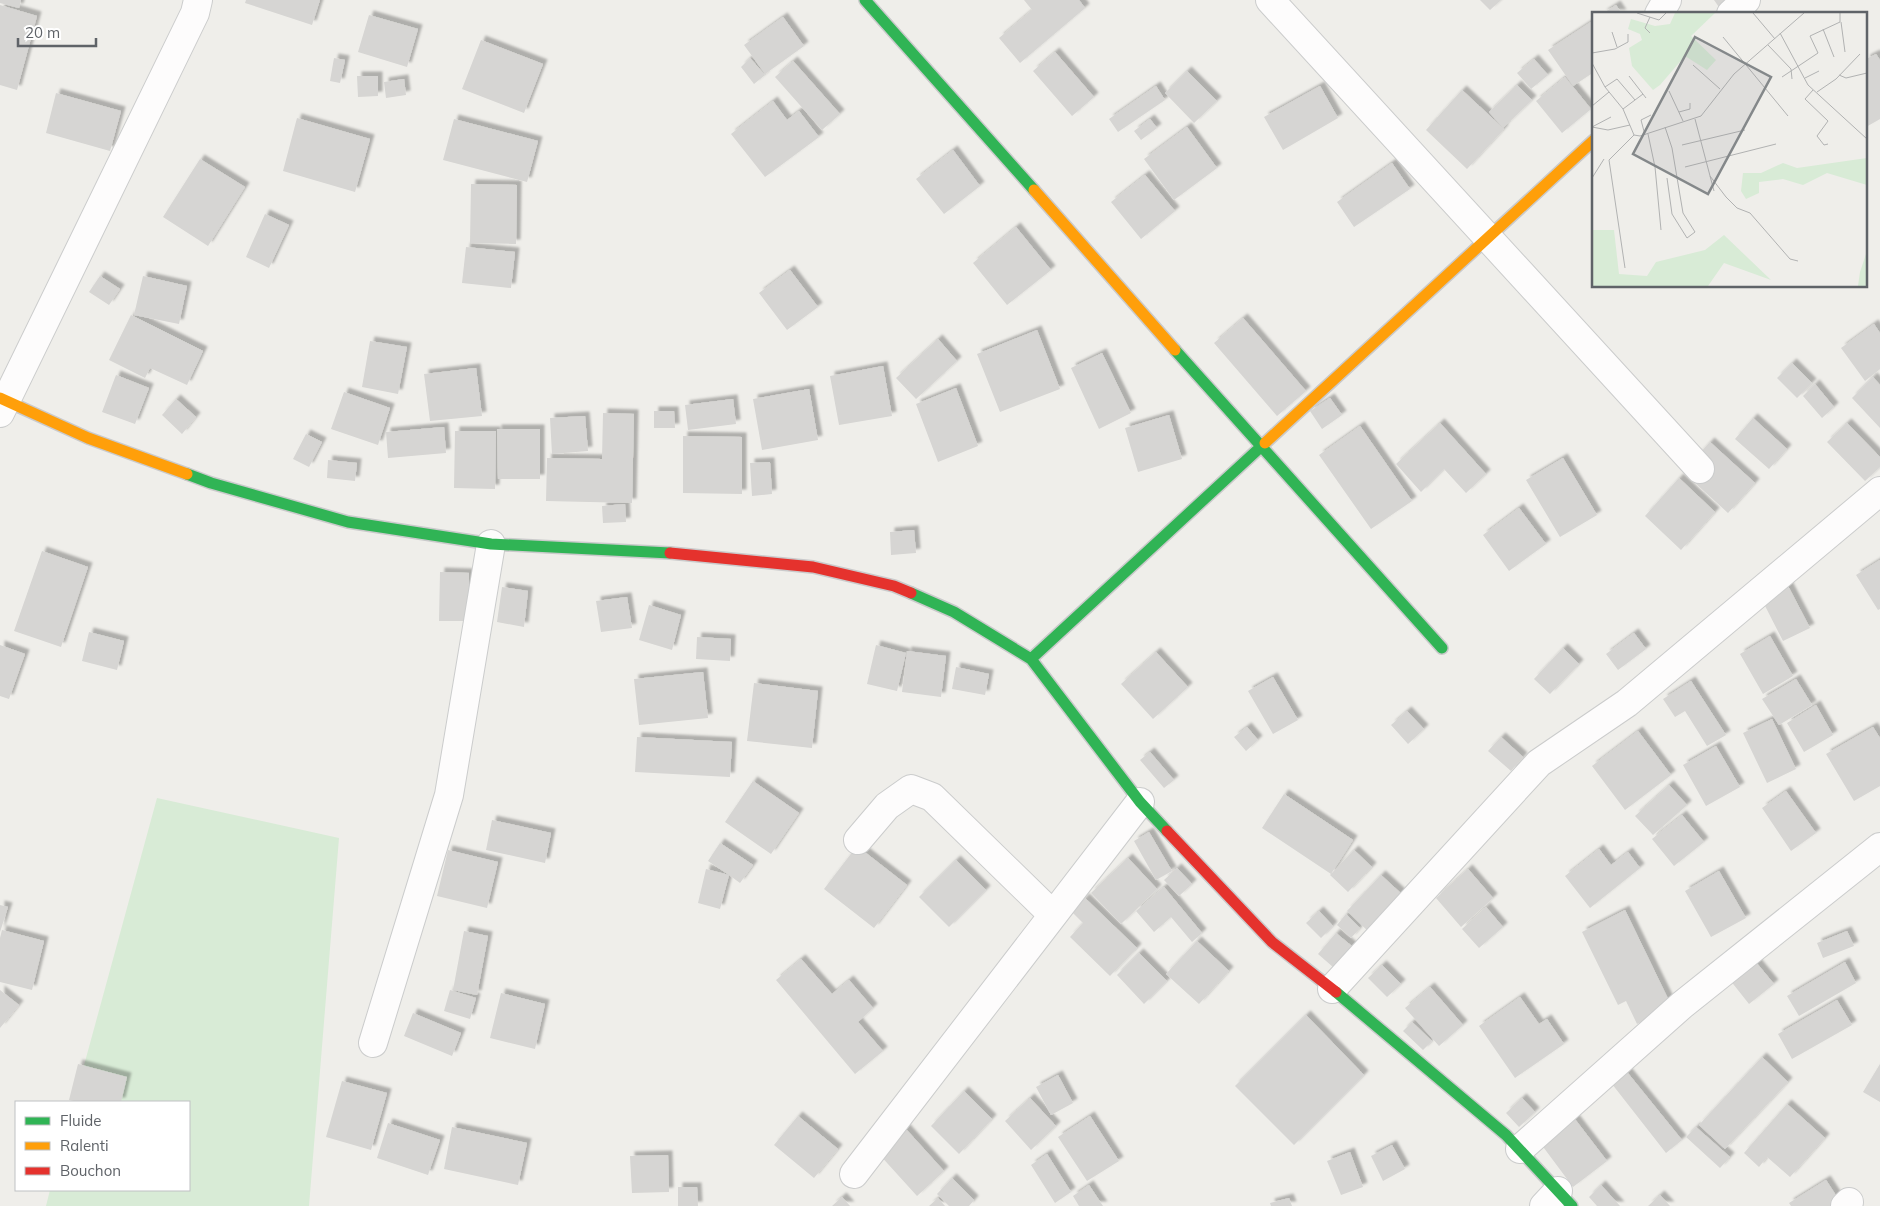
<svg xmlns="http://www.w3.org/2000/svg" width="1880" height="1206" font-family="Mulish,sans-serif">
<style>
.green{fill:#d8ebd6}
.building{fill:#d6d5d3;filter:url(#shadow)}
.lines{fill:none;stroke-linecap:round;stroke-linejoin:round}
.street-casing{stroke:#cbcccc;stroke-width:30}
.fast-casing{stroke:#cacacb;stroke-width:14}
.slow-casing{stroke:#cacacb;stroke-width:14}
.jam-casing{stroke:#cacacb;stroke-width:14}
.street{stroke:#fdfcfc;stroke-width:28}
.fast{stroke:#30b455;stroke-width:11}
.slow{stroke:#ff9f0a;stroke-width:11}
.jam{stroke:#e5322d;stroke-width:11}
.inset-road{fill:none;stroke:#b1b2b2;stroke-width:1}
.view{fill:#84888a;fill-opacity:0.15;stroke:#84888a;stroke-width:2.5}
.inset-edge{fill:none;stroke:#5f6368;stroke-width:2.5}
</style>
<defs>
<filter id="shadow"><feDropShadow dx="4.5" dy="-4.5" stdDeviation="1" flood-color="#0004"/></filter>
</defs>
<rect width="100%" height="100%" fill="#efeeea"/>
<path class="green" d="M157,798L339,838L309,1206H46L50,1190H189V1102H74Z"/>
<path class="building" d="M0,0H21L19,8L0,3Z
M246,0H320L312,25L245,3Z
M1024,0H1079L1085,8L1020,63L999,38L1032,10Z
M1480,0H1501L1490,10Z
M1714,0H1735L1721,10Z
M0,5L37,16L17,90L0,85Z
M1616,5L1622,14H1602Z
M369,15L418,29L407,67L358,52Z
M783,17L804,46L765,74L744,45Z
M1594,20V72L1573,86L1548,50Z
M481,40L543,64L524,113L462,89Z
M1055,52L1094,97L1072,116L1033,71Z
M1876,54L1880,60V119L1866,127V59Z
M334,58L345,60L340,83L330,81Z
M750,58L765,75L754,84L741,67Z
M1534,59L1548,75L1531,89L1517,73Z
M793,61L840,114L822,130L775,77Z
M1187,71L1217,101L1194,123L1165,93Z
M357,76H378V96L358,97Z
M1565,77L1591,109L1562,133L1536,101Z
M404,79L406,95L386,98L384,82Z
M1517,85L1532,100L1503,128L1489,112Z
M1156,86L1165,100L1118,132L1109,119Z
M1320,86L1338,118L1283,150L1264,117Z
M1462,90L1504,129L1467,169L1426,130Z
M56,93L121,111L110,151L46,133Z
M773,101L787,120L799,111L819,137L765,177L731,134Z
M297,118L370,139L355,192L283,171Z
M454,119L538,141L527,182L443,160Z
M1150,119L1157,128L1141,140L1134,131Z
M1187,127L1217,168L1174,200L1144,159Z
M953,150L980,186L944,214L916,179Z
M200,159L245,187L208,246L163,217Z
M1392,163L1410,189L1354,227L1337,202Z
M1145,175L1175,211L1141,239L1111,202Z
M471,184L517,185L516,244L470,243Z
M265,214L289,225L269,268L246,257Z
M1016,227L1051,270L1007,305L973,263Z
M466,247L515,252L511,288L462,283Z
M790,270L818,307L787,330L759,293Z
M100,276L120,289L109,305L89,292Z
M143,276L187,286L179,324L134,315Z
M131,315L203,351L187,385L150,368L145,378L109,360Z
M1243,318L1306,391L1277,416L1214,343Z
M1874,324L1880,333V369L1865,381L1841,348Z
M1037,330L1060,389L1000,412L977,354Z
M938,339L957,361L916,399L896,378Z
M370,341L407,347L398,394L362,387Z
M1102,353L1131,413L1099,429L1071,368Z
M1792,363L1812,383L1797,398L1777,378Z
M883,366L892,416L839,425L830,376Z
M476,368L482,416L430,421L424,374Z
M116,375L149,388L135,424L102,412Z
M1873,377L1880,385V428L1852,398Z
M1815,384L1834,407L1822,418L1803,396Z
M956,388L978,446L938,462L916,404Z
M809,389L818,440L762,450L753,399Z
M344,392L390,408L378,445L331,429Z
M1330,398L1342,415L1322,429L1310,411Z
M176,399L196,417L182,434L162,415Z
M733,399L736,424L688,430L685,405Z
M654,411H674L675,428H654Z
M603,413L634,414L632,503L546,501L547,458L602,459Z
M1169,415L1182,459L1138,472L1125,428Z
M585,416L588,451L552,454L550,418Z
M1753,418L1787,449L1769,469L1735,439Z
M1440,423L1486,474L1466,493L1444,469L1421,492L1396,464Z
M1847,423L1880,457V467L1865,481L1827,442Z
M1360,426L1412,501L1371,529L1319,455Z
M444,427L446,453L388,458L386,432Z
M497,429H540V479H498Z
M455,431H496L495,489L454,488Z
M306,434L322,442L309,467L293,459Z
M683,436L742,437V494L683,493Z
M1710,442L1755,483L1728,513L1683,472Z
M1563,458L1597,515L1560,537L1526,480Z
M328,460L357,463L355,481L327,478Z
M770,462L772,494L752,496L750,463Z
M1679,478L1715,512L1681,550L1645,516Z
M625,504L626,522L603,523L602,506Z
M1519,508L1546,544L1509,571L1483,535Z
M914,530L916,553L891,555L890,532Z
M42,551L88,567L61,647L14,631Z
M1880,560V609L1878,610L1856,575Z
M440,572L469,573V621H439Z
M1787,584L1810,628L1783,641L1761,598Z
M502,587L528,591L524,627L497,622Z
M627,597L632,628L601,632L596,601Z
M649,605L681,615L672,650L639,640Z
M89,632L124,641L117,670L82,661Z
M1634,633L1646,649L1618,670L1606,654Z
M1770,636L1793,676L1763,694L1740,654Z
M697,637L731,639L730,661L696,659Z
M0,645L25,654L9,699L0,696Z
M876,645L906,653L897,691L867,684Z
M1563,648L1579,664L1550,694L1534,679Z
M907,651L946,656L941,697L902,692Z
M1156,652L1188,687L1153,719L1121,684Z
M956,667L989,674L985,695L952,689Z
M703,672L708,718L639,725L634,679Z
M1273,677L1298,720L1273,734L1248,691Z
M1796,679L1812,705L1779,725L1762,699Z
M1691,681L1726,735L1707,746L1685,711L1675,717L1663,699Z
M754,683L818,691L812,748L747,741Z
M1816,705L1833,735L1804,752L1787,723Z
M1407,711L1424,729L1408,744L1391,725Z
M1772,719L1796,769L1767,783L1743,733Z
M1247,727L1258,740L1246,751L1234,737Z
M1873,727L1880,738V786L1854,801L1826,754Z
M1638,731L1671,775L1625,810L1592,766Z
M637,737L732,742L730,777L635,772Z
M1501,737L1523,757L1511,771L1488,751Z
M1716,746L1740,787L1706,806L1683,765Z
M1150,752L1174,780L1164,788L1140,760Z
M753,781L799,813L771,854L725,822Z
M1669,785L1687,805L1653,835L1635,816Z
M1786,791L1816,833L1791,851L1762,808Z
M1284,794L1353,840L1331,874L1262,828Z
M1682,815L1704,842L1674,866L1652,839Z
M492,820L551,833L545,863L486,850Z
M1149,832L1172,871L1156,880L1134,841Z
M720,843L753,865L740,883L729,875L720,909L698,903L706,869L729,875L708,861Z
M857,846L907,885L874,928L824,889Z
M1599,849L1611,865L1628,852L1640,868L1590,908L1565,876Z
M448,850L498,862L487,908L437,896Z
M1354,850L1372,867L1348,892L1330,875Z
M1128,858L1157,889L1121,924L1091,893Z
M956,860L986,890L949,927L919,897Z
M1177,868L1192,884L1179,896L1164,880Z
M1468,869L1493,898L1461,927L1436,898Z
M1719,871L1746,918L1711,937L1685,891Z
M1381,875L1405,897L1371,934L1347,911Z
M1164,887L1202,933L1192,942L1171,917L1154,932L1136,911Z
M1085,898L1137,948L1110,976L1070,937L1083,923L1072,912Z
M0,905L8,907L0,932Z
M1486,907L1503,927L1479,948L1462,929Z
M1625,910L1672,1007L1637,1024L1626,1001L1618,1005L1582,932Z
M1319,911L1333,926L1321,938L1306,923Z
M1346,914L1360,928L1351,938L1337,925Z
M2,930L44,941L32,990L0,982V938Z
M464,931L488,936L477,995L453,990Z
M1847,931L1854,946L1823,958L1817,943Z
M1336,933L1359,952L1341,974L1318,954Z
M1197,941L1229,971L1199,1004L1166,974Z
M1139,953L1167,981L1144,1004L1117,975Z
M801,959L832,994L849,980L873,1008L858,1022L883,1051L855,1074L776,980Z
M1755,961L1774,984L1749,1004L1730,980Z
M1845,962L1856,983L1799,1016L1787,996Z
M1382,965L1401,984L1387,997L1368,978Z
M1430,987L1463,1025L1439,1046L1405,1008Z
M0,990L19,1005L0,1028Z
M450,990L476,998L470,1019L444,1011Z
M501,993L545,1004L535,1049L490,1038Z
M1520,997L1539,1024L1547,1019L1564,1044L1515,1078L1479,1026Z
M1837,1000L1852,1025L1792,1059L1778,1034Z
M413,1013L461,1033L452,1056L404,1036Z
M1306,1015L1364,1075L1294,1145L1235,1086Z
M1412,1022L1432,1041L1423,1050L1403,1031Z
M1762,1057L1788,1082L1725,1149L1699,1125Z
M78,1064L127,1077L121,1102H78L69,1100Z
M1880,1064V1102L1863,1092Z
M1627,1072L1682,1140L1666,1153L1612,1084Z
M1058,1075L1073,1103L1051,1115L1036,1087Z
M342,1081L387,1093L371,1150L326,1137Z
M964,1091L992,1119L959,1154L931,1126Z
M1030,1098L1056,1126L1031,1150L1005,1121Z
M1522,1098L1535,1112L1519,1127L1506,1113Z
M1787,1104L1825,1138L1790,1177L1767,1157L1759,1167L1744,1153Z
M1571,1114L1607,1161L1573,1187L1538,1140Z
M798,1116L838,1149L814,1178L774,1145Z
M1090,1116L1119,1161L1087,1181L1058,1137Z
M388,1123L440,1140L428,1175L377,1158Z
M452,1127L527,1143L518,1185L444,1169Z
M1696,1127L1730,1157L1720,1168L1686,1137Z
M905,1128L944,1171L917,1196L878,1153Z
M1392,1145L1405,1169L1383,1181L1371,1156Z
M1350,1152L1363,1187L1341,1195L1327,1161Z
M1047,1154L1071,1192L1055,1203L1031,1165Z
M668,1155L669,1192L632,1193L630,1156Z
M952,1178L974,1200L969,1206H949L937,1194Z
M1826,1180L1839,1200L1830,1206H1791L1789,1203Z
M1089,1185L1103,1206H1079L1073,1196Z
M1601,1185L1620,1206H1597L1589,1197Z
M678,1187H697L698,1206H678Z
M1660,1195L1670,1206H1648Z
M842,1197L850,1206H832Z
M938,1198L945,1206H929Z
M1289,1198L1292,1206H1271L1270,1203Z"/>
<g class="lines">
<g class="street-casing">
<path id="street" d="M1270,0L1700,469
M1659,14L1667,0
M1731,14L1746,0
M0,413L195,13L198,0
M858,840L887,806L911,789L932,797L1053,915
M1332,989L1539,763L1627,703L1880,491
M373,1043L449,795L491,544
M1520,1149L1682,1005L1880,847
M854,1174L1140,802
M1544,1206L1558,1191
M1845,1206L1849,1202"/>
</g>
<g class="fast-casing">
<path id="fast" d="M865,0L1034,190
M1175,350L1442,648
M187,474L211,483L348,522L491,544L670,553
M911,593L954,612L1031,659L1140,802L1167,831
M1031,659L1265,443
M1336,992L1506,1135L1572,1206"/>
</g>
<g class="slow-casing">
<path id="slow" d="M1034,190L1175,350
M0,398L88,438L187,474
M1265,443L1594,140"/>
</g>
<g class="jam-casing">
<path id="jam" d="M670,553L813,567L894,586L911,593
M1167,831L1272,942L1336,992"/>
</g>
<use href="#street" class="street"/>
<use href="#fast" class="fast"/>
<use href="#slow" class="slow"/>
<use href="#jam" class="jam"/>
</g>
<g transform="translate(1592 12)">
<rect width="275" height="275" fill="#efeeea"/>
<path d="M83,1H123L99,24L124,48L115,58L93,44L68,73L61,78L40,54L37,36L50,28L48,22L36,17L39,7L63,14L78,12ZM275,146V173L235,161L211,173L191,167L167,170V181L154,187L149,179L151,161H169L191,151L205,156ZM1,218H22L27,262L55,264L64,250L113,238L132,223L179,268L132,251L116,274H0ZM275,239V274H266L268,260Z" fill="#d8ebd6"/>
<path class="inset-road" d="M45,1L67,8L74,1M161,1L183,27M58,5L53,16L58,21M249,10L253,40M231,17L242,45M20,20L25,35M188,21L216,73L275,127M131,25L196,104M176,33L199,57L200,67M0,41L23,37L36,30V22M0,51L13,75L31,97L42,123L48,124L109,104L142,62L212,1M101,53L128,77M247,63L254,66L275,61M37,64L54,86M190,65L226,41L218,24L248,10V1M213,66L227,59M13,75L25,67L43,88M221,78L213,87L236,109L225,124L232,133L236,132M77,79L91,109M225,80L244,67L268,42M0,94L17,80M31,97L51,82M87,100L98,97V91M103,107L122,179M0,115L16,118L38,113M0,115L19,105M73,115L80,136L91,201L103,220L95,226L80,202L75,166M56,122L63,155L69,218M53,123L49,108L59,103M90,133L153,118M93,155L184,132M118,164L134,185L145,196L158,201L198,247L206,249M0,166L12,147M33,256L17,148L42,123"/>
<path class="view" d="M103,25L179,65L116,182L41,142Z"/>
<rect width="275" height="275" class="inset-edge"/>
</g>
<rect x="15" y="1101" width="175" height="90" fill="#ffffff" stroke="#bfc1c3"/>
<rect x="25" y="1117" width="25" height="8" fill="#30b455" stroke="#bfc1c3"/>
<text x="60" y="1126" font-size="15" fill="#5f6368">Fluide</text>
<rect x="25" y="1142" width="25" height="8" fill="#ff9f0a" stroke="#bfc1c3"/>
<text x="60" y="1151" font-size="15" fill="#5f6368">Ralenti</text>
<rect x="25" y="1167" width="25" height="8" fill="#e5322d" stroke="#bfc1c3"/>
<text x="60" y="1176" font-size="15" fill="#5f6368">Bouchon</text>
<path d="M18 38v8h78v-8" fill="none" stroke="#5f6368" stroke-width="2.5"/>
<text x="25" y="38" font-size="15" fill="#5f6368" stroke="#ffffff" stroke-width="4" paint-order="stroke">20 m</text>
</svg>
